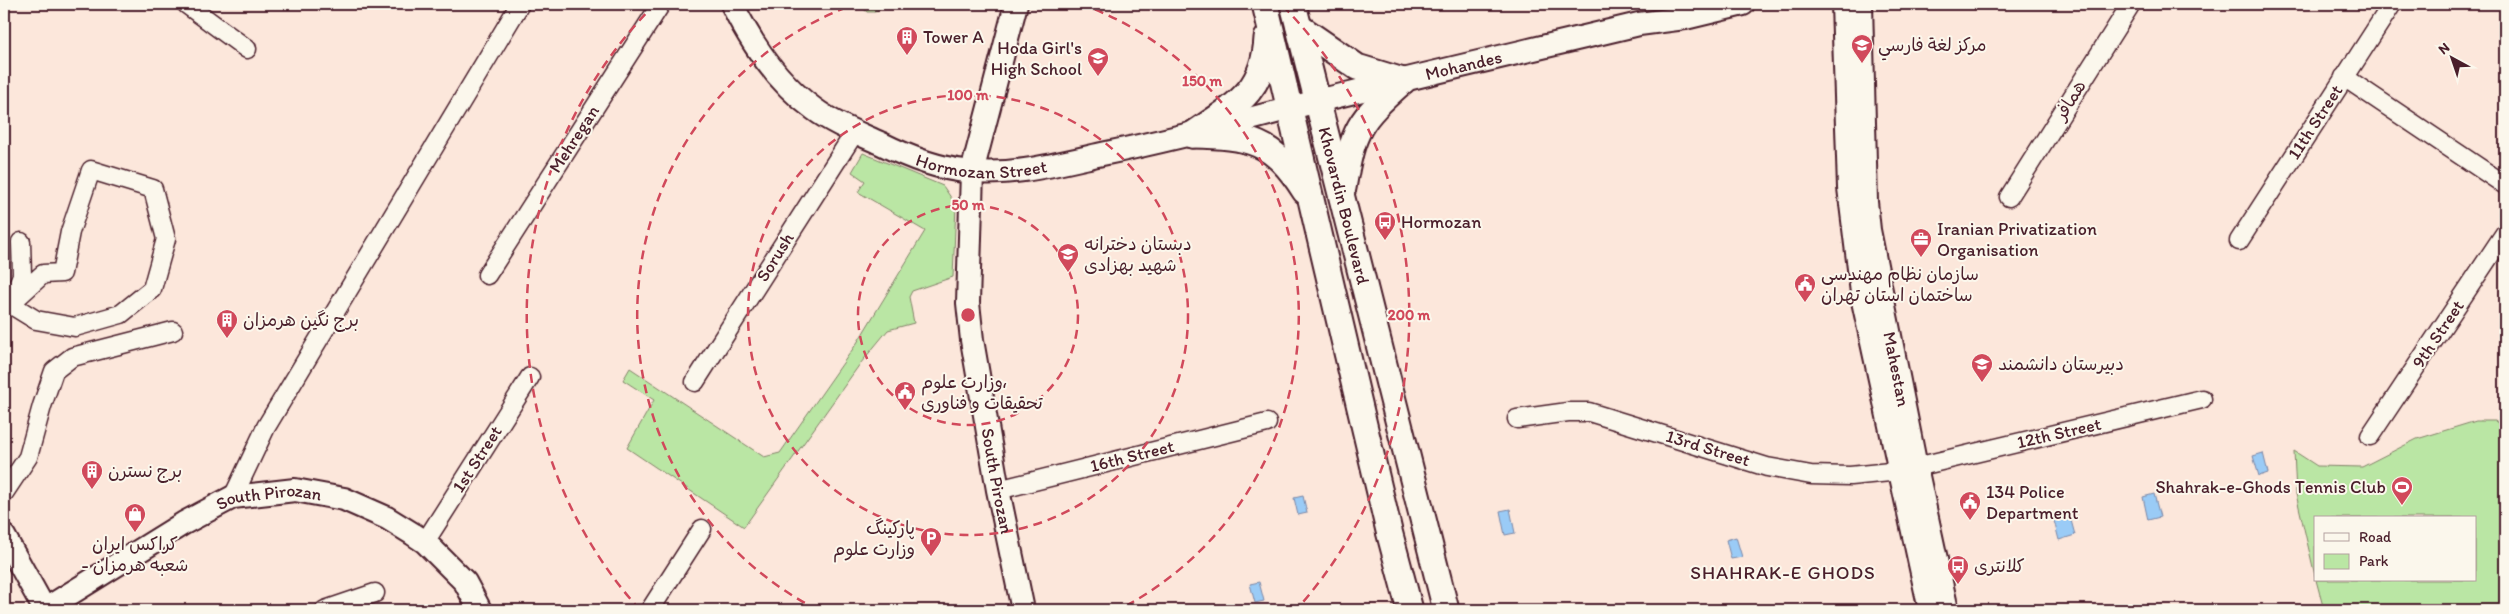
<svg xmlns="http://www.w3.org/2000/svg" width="2509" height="614" font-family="Itim,'Playpen Sans Arabic',sans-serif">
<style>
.green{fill:#bae6a4;stroke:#828268}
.water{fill:#9acbf6;stroke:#7a86a5}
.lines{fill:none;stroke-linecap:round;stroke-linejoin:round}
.minor-casing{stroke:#4a1f2b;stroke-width:21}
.tertiary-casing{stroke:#4a1f2b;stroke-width:26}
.secondary-casing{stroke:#4a1f2b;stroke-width:29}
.minor{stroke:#fbf7ec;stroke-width:18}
.tertiary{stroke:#fbf7ec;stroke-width:22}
.secondary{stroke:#fbf7ec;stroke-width:25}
.ring{fill:none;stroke:#d1495b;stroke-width:2.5;stroke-dasharray:9 6}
.labels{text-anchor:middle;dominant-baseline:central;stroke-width:4;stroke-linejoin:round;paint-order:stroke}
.poi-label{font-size:18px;fill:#4a1f2b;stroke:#fbf7ec;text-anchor:start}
.street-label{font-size:18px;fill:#4a1f2b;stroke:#fbf7ec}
.neighbourhood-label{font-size:19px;letter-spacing:1px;fill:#4a1f2b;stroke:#fbf7ec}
.centre{fill:#d1495b;stroke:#fbf7ec;stroke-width:2.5}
.ring-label{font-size:15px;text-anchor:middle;font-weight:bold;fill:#d1495b;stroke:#fbf7ec;stroke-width:4;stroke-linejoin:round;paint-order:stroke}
</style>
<rect width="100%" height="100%" fill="#fce7db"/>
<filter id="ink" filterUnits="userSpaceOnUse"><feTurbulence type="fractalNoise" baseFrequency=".02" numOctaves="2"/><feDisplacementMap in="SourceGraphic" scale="10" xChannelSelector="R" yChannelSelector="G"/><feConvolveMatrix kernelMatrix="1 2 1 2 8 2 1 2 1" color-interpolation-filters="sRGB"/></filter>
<g filter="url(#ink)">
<path class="green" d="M858,4H886L875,12H867Z
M863,153L943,186L956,205L953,277L912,291L909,297L914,323L888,330L860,364L744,527L627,448L654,400L623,380L630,368L764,457L780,453L857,343L925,231L858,192L865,181L852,172Z
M2476,421H2495L2505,429V610H2324L2316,580H2475V518H2315V576L2296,494L2294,451L2317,466L2362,467L2417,439Z"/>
<path class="water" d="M2263,453L2268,473L2259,476L2253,456Z
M2154,494L2160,517L2148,520L2143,497Z
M1303,496L1307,513L1298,515L1294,498Z
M1510,509L1515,533L1505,535L1500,511Z
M2069,513L2075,535L2059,540L2053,517Z
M1736,537L1742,557L1731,559L1726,540Z
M1259,582L1264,601L1255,603L1250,584Z"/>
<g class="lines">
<g class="minor-casing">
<path id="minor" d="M186,4L247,49
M2344,77L2505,185
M2009,197L2131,4
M2239,241L2392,4
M487,275L661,4
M12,299L22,275L21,242
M4,305L10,304L43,274L62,273L70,232L91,170L153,189L166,239L152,289L121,314L75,327L36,320L10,304
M695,382L855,132
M1517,419L1568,412H1589L1767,467L1811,475L1850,476L1900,471
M2370,436L2505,233
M1916,467L2202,399
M998,490L1267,423
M4,493L28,457L42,406L54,371L72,357L173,331
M233,497L266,427L520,4
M425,542L530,377
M325,610L375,593
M650,610L702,529"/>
</g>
<g class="tertiary-casing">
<g id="tertiary">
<path id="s1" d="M732,4C751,43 778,83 814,109C834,124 858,133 880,143C906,156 936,168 965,171C1011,177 1057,164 1102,154C1166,141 1228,125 1291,108C1406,78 1523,52 1639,24L1685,18L1743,4"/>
<path id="s2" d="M1016,4L972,172L968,303L972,340L998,490L1023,610"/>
<path d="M1843,4L1849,188L1863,301L1930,610"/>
<path id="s3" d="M1861,4L1866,202L1869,230L1916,467L1947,610"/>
<path d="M4,536L45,610"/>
<path id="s4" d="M44,610L184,523L233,497L295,490L344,499L387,518L413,534L425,542L465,582L480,610"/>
</g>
</g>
<g class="secondary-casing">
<g id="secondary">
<path d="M1265,4L1389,531L1410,610"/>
<path id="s5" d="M1293,4L1446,610"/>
<path d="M1299,27L1357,67L1403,81"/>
<path d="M1192,135C1250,136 1273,140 1305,191"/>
<path d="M1192,135C1234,106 1264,93 1267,38"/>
<path d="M1343,188C1353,129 1358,121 1403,81"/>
</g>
</g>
<use href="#minor" class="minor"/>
<use href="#tertiary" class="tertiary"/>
<use href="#secondary" class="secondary"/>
</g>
</g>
<g class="ring">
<circle cx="968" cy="315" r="110"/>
<circle cx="968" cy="315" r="220"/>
<path d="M818 610A331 331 0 0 1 855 4M1081 4A331 331 0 0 1 1118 610"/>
<path d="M640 610A441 441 0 0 1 653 6M1283 6A441 441 0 0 1 1296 610"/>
</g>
<defs>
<g id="building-pin" transform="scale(1.125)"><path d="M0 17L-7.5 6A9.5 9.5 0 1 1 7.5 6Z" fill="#d1495b" stroke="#fbf7ec"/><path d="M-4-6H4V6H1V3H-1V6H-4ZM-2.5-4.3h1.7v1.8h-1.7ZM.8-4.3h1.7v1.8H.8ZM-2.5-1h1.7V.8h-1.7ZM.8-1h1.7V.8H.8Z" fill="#fff"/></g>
<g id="university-pin" transform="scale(1.125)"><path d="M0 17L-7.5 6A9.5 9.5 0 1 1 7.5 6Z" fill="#d1495b" stroke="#fbf7ec"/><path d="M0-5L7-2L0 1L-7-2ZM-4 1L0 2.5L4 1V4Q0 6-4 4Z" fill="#fff"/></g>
<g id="school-pin" transform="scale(1.125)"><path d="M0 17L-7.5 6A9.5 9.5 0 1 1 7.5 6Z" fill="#d1495b" stroke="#fbf7ec"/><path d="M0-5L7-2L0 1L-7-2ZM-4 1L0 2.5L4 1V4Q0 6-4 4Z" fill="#fff"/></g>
<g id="bus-pin" transform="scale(1.125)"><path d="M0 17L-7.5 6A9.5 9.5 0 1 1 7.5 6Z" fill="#d1495b" stroke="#fbf7ec"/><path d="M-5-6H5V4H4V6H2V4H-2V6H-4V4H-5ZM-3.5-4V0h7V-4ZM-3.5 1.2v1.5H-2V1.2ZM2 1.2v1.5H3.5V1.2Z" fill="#fff"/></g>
<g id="office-pin" transform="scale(1.125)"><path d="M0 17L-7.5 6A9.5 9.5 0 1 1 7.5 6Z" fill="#d1495b" stroke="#fbf7ec"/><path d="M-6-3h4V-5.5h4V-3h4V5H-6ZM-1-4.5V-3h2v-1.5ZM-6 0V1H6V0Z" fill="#fff"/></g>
<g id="civic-pin" transform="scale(1.125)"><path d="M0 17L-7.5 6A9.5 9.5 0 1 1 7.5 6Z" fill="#d1495b" stroke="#fbf7ec"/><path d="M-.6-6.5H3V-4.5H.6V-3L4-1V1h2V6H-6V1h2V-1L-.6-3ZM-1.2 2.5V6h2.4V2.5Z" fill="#fff"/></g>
<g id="stadium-pin" transform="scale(1.125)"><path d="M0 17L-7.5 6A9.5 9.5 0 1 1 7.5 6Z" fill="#d1495b" stroke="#fbf7ec"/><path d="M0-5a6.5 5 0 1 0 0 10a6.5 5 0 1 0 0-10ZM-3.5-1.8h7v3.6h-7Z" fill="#fff"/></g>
<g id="shop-pin" transform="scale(1.125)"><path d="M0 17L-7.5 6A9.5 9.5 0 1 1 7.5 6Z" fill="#d1495b" stroke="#fbf7ec"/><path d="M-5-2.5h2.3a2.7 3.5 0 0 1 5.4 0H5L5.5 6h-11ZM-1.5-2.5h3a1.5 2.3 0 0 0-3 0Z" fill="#fff"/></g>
<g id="parking-pin" transform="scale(1.125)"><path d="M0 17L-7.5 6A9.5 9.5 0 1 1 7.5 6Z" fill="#d1495b" stroke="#fbf7ec"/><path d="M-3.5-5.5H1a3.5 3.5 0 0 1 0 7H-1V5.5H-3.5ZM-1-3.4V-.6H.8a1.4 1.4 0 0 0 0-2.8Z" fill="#fff"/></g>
</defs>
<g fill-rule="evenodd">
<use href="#building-pin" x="907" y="37"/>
<use href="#university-pin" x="1862" y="45"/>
<use href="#school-pin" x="1098" y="58"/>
<use href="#bus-pin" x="1385" y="222"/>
<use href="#office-pin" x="1921" y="239"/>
<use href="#school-pin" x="1068" y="254"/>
<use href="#civic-pin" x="1805" y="284"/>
<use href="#building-pin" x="227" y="320"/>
<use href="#school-pin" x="1982" y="364"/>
<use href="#civic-pin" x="905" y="392"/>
<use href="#building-pin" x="92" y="471"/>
<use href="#stadium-pin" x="2402" y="487"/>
<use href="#civic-pin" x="1970" y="502"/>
<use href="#shop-pin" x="135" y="514"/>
<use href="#parking-pin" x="931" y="538"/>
<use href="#bus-pin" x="1958" y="566"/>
</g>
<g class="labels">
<g class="poi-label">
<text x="923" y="37">Tower A</text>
<text x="1878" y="45">مركز لغة فارسي</text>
<text x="1082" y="48" text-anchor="end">Hoda Girl's<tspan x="1082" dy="21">High School</tspan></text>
<text x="1401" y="222">Hormozan</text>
<text x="1937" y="229">Iranian Privatization<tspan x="1937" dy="21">Organisation</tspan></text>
<text x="1084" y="244">دبستان دخترانه<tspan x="1084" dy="21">شهید بهزادی</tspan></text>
<text x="1821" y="274">سازمان نظام مهندسی<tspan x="1821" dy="21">ساختمان استان تهران</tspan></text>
<text x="243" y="320">برج نگین هرمزان</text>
<text x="1998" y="364">دبیرستان دانشمند</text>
<text x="921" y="382">وزارت علوم،<tspan x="921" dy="21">تحقیقات و فناوری</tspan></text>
<text x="108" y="471">برج نسترن</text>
<text x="2386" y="487" text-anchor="end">Shahrak-e-Ghods Tennis Club</text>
<text x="1986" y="492">134 Police<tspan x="1986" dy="21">Department</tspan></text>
<text x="915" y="528" text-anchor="end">پارکینگ<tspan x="915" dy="21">وزارت علوم</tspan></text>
<text x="135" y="544" text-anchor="middle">کراکس ایران<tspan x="135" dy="21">- شعبه هرمزان</tspan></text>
<text x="1974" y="566">کلانتری</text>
</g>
<g class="street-label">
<text stroke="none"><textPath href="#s1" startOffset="810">Mohandes</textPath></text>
<text transform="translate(2070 100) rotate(-58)">همافر</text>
<text transform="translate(2315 122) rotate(-57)">11th Street</text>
<text transform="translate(574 139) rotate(-57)">Mehregan</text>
<text stroke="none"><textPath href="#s1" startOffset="315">Hormozan Street</textPath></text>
<text stroke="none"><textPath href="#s5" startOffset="208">Khovardin Boulevard</textPath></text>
<text transform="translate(775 257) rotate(-58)">Sorush</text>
<text transform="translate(2438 334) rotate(-56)">9th Street</text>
<text stroke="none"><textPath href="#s3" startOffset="368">Mahestan</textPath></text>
<text transform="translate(2059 433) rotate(-13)">12th Street</text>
<text transform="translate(1708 448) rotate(17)">13rd Street</text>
<text transform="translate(1132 456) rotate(-14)">16th Street</text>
<text transform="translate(477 459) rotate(-57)">1st Street</text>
<text stroke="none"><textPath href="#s2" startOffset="485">South Pirozan</textPath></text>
<text stroke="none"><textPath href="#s4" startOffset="256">South Pirozan</textPath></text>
</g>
<g class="neighbourhood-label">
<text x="1783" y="572">SHAHRAK-E GHODS</text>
</g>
</g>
<circle cx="968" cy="315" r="8" class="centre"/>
<g class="ring-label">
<text x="1202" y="86">150 m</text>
<text x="968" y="100">100 m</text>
<text x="968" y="210">50 m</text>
<text x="1409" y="320">200 m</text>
</g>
<rect width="2509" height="614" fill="none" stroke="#fbf7ec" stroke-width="20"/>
<rect x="10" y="10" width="2489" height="594" fill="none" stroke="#4a1f2b" stroke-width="2" filter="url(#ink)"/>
<rect x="2314" y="516" width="162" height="65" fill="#fbf7ec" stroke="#b4a19f"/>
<rect x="2324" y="533" width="25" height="8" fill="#fbf7ec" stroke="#b4a19f"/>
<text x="2359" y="542" font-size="15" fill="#4a1f2b">Road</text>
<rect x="2324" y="554" width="25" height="15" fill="#bae6a4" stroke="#b4a19f"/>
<text x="2359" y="566" font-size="15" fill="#4a1f2b">Park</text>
<g transform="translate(2452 58) rotate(320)" stroke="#fbf7ec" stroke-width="4" paint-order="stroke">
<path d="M0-4L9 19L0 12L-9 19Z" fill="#4a1f2b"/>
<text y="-8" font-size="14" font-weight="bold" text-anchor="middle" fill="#4a1f2b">N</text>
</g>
</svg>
